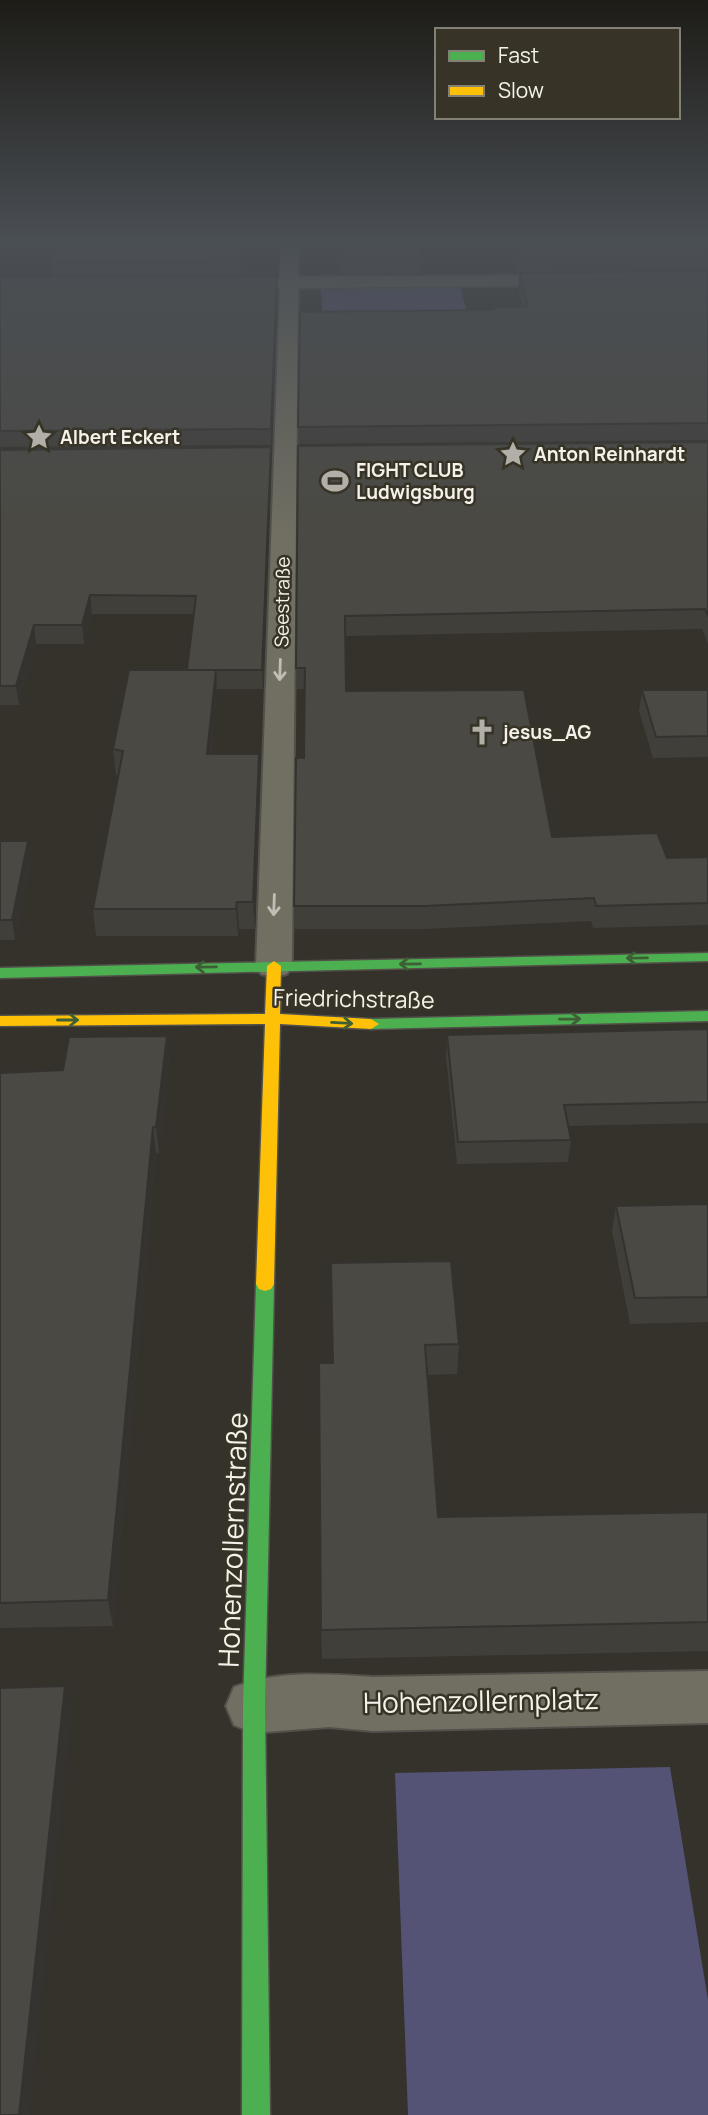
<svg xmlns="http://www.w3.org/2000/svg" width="708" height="2115" font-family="Manrope,sans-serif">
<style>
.green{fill:#545375}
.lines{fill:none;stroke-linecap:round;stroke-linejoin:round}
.street-casing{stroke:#52504a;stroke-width:4}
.fast-casing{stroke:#52504a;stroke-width:3}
.slow-casing{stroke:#52504a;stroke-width:3}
.street{fill:#716f62;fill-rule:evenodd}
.fast{fill:#4caf50;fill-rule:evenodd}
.slow{fill:#ffc107;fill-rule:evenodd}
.wall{fill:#403f3a}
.shaded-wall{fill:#34332f}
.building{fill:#4a4943;stroke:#34332f;stroke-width:2}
.oneway{stroke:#c0beb4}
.oneway2{stroke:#3e5f35}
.labels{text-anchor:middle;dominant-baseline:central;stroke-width:5;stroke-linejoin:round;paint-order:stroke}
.far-poi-label{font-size:19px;font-weight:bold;fill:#f4f2ea;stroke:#373427;text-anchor:start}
.far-street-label{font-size:19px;fill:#f4f2ea;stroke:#373427}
.street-label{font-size:23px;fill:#f4f2ea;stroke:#373427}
.near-street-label{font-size:28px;fill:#f4f2ea;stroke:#373427}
</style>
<rect width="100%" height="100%" fill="#34322a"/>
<path class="green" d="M321,288H461L466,310L322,311Z
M670,1767L708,2000V2115H408L395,1773Z"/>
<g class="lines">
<g class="street-casing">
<path id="street" d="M282,239H298V277L572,275L581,280L572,285L298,288L292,966L287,974L274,977L261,974L256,966L280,288H265L256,283L265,278H280Z
M708,1671V1723L373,1731L329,1727L254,1733L234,1725L226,1706L234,1687C277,1670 328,1674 373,1677Z"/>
</g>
<g class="fast-casing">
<path id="fast" d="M708,953V961L0,978V968Z
M708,1011V1021L371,1029L363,1024L371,1019Z
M265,1277L271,1279L274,1284L265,1706L270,2115H242L243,1706L256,1284L259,1279Z"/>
</g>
<g class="slow-casing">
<path id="slow" d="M274,961L281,966L280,1014L371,1019L379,1024L371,1029L280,1024L274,1284L271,1289L265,1291L259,1289L256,1284L265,1024L0,1026V1016L265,1014L267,966Z"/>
</g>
<use href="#street" class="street"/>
<use href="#fast" class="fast"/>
<use href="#slow" class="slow"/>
</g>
<path class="wall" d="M245,239L242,275L52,277L50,262Z
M348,239H419L422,257V273L338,274V242H348Z
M506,239H708V440L299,444L298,427L492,310L523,307L518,288L519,273L616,272L517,273Z
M277,276L271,445L0,447V277Z
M708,442V644L702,629L345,636L346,691L552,837L667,858L708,857V925L593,928L591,921L424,929H295L294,906L304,758L305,689H297L298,446Z
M0,450L271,464L263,689H217L211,754H259L260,779L255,929H239L238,936H96L93,909L118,775H116L113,749L187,670L193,614H92L84,644H36L19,705H0Z
M642,690H708V757L653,758L639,711Z
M0,841H28L31,859L15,940H0Z
M708,1029V1123L568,1126L571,1140L568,1162L457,1164L446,1057L447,1035Z
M167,1036L170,1062L159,1153H156L113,1626L0,1628V1073L63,1070Z
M708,1204V1322L630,1324L612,1231L616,1206Z
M331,1263L459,1344L457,1374L427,1375L438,1517L708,1512V1651L322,1659L321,1630L333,1363Z"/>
<path class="shaded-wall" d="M243,239H245L242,275L241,260Z
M277,276V291L271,445V429Z
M271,447V464L263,689L262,670Z
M90,595L92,614L84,644L82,625Z
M34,625L36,644L19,705L16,686Z
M216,670L217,694L208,779L207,754Z
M259,754L260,779L255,929L253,902Z
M28,841L31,859L15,940L12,920Z
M237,902L239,929L238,936L236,909Z
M167,1036L170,1062L159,1153L156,1127Z
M153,1127L156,1153L113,1626L108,1600Z
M65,1686L72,1714L30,2115H19Z"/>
<path class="building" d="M59,239H243L241,260L50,262Z
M349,239H419L422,257L338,258V242H349Z
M512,239H708V257L518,258Z
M708,271V423L298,427L300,312L492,310L498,307H525L528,306L519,273Z
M277,276L271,429L0,431V277Z
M708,442V616L705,609L345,616L346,691L524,690L552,837L657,833L667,858L708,857V903L596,906L594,898L425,906H294L296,758H304L305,668H296L298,446Z
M271,447L262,670H187L196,596L90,595L82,625H34L16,686H0V450Z
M129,670H216L207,754H259L253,902H237L236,909H93L123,751L113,749Z
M642,690H708V736L656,737Z
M0,841H28L12,920H0Z
M708,1029V1102L564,1105L571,1140L458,1142L447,1035Z
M167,1036L156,1127H153L108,1600L0,1603V1073L63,1070L69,1037Z
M708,1204V1297L635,1298L616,1206Z
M451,1261L459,1344L425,1345L438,1517L708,1512V1622L321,1630L319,1363H333L331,1263Z
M65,1686L19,2115H0V1688Z"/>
<defs><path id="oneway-shaft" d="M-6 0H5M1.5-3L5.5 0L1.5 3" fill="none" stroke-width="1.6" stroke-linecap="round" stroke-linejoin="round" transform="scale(1.75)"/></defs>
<g class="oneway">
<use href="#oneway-shaft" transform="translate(280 670) rotate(92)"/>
<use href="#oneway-shaft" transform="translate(274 905) rotate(92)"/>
</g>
<g class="oneway2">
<use href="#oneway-shaft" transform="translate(637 958) rotate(179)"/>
<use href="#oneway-shaft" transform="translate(410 964) rotate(179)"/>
<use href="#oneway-shaft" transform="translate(206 967) rotate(179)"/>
<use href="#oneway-shaft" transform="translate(570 1019) rotate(-1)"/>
<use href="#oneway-shaft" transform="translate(68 1020)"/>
<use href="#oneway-shaft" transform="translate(342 1023) rotate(3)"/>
</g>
<linearGradient id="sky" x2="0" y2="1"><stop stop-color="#1d1c17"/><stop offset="0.45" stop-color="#4a4f55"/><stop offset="1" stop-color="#4a4f55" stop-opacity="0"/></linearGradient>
<rect width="708" height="535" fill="url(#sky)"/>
<defs>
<g id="sight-bare" transform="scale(2.1)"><path d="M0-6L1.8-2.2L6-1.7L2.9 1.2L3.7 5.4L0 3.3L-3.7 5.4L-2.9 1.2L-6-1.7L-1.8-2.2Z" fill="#b1afa7" stroke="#373427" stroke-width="2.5" paint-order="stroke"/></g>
<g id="stadium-bare" transform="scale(2.1)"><path d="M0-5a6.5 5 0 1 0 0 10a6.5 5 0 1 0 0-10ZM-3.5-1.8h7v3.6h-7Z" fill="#b1afa7" stroke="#373427" stroke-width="2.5" paint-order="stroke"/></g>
<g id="church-bare" transform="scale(2.1)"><path d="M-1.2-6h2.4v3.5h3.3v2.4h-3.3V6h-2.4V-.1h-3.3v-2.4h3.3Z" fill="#b1afa7" stroke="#373427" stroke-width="2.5" paint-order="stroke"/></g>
</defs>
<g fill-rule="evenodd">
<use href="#sight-bare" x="39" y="437"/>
<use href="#sight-bare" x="513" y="454"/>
<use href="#stadium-bare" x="335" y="481"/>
<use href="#church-bare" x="482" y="732"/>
</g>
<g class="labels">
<g class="far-poi-label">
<text x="60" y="437">Albert Eckert</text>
<text x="534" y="454">Anton Reinhardt</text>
<text x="356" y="470">FIGHT CLUB<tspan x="356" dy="22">Ludwigsburg</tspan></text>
<text x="503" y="732">jesus_AG</text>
</g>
<g class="far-street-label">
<text transform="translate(282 602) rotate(-89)">Seestraße</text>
</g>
<g class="street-label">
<text transform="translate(354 998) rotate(1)">Friedrichstraße</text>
</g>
<g class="near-street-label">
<text transform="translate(232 1540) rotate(-88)">Hohenzollernstraße</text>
<text transform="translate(481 1700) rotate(-1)">Hohenzollernplatz</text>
</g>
</g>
<rect x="435" y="28" width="245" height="91" fill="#373427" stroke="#838075" stroke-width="2"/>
<rect x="449" y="51" width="35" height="10" fill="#4caf50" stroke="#838075" stroke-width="2"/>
<text x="498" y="63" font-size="21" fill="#f4f2ea">Fast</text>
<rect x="449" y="86" width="35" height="10" fill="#ffc107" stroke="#838075" stroke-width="2"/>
<text x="498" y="98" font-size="21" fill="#f4f2ea">Slow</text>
</svg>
